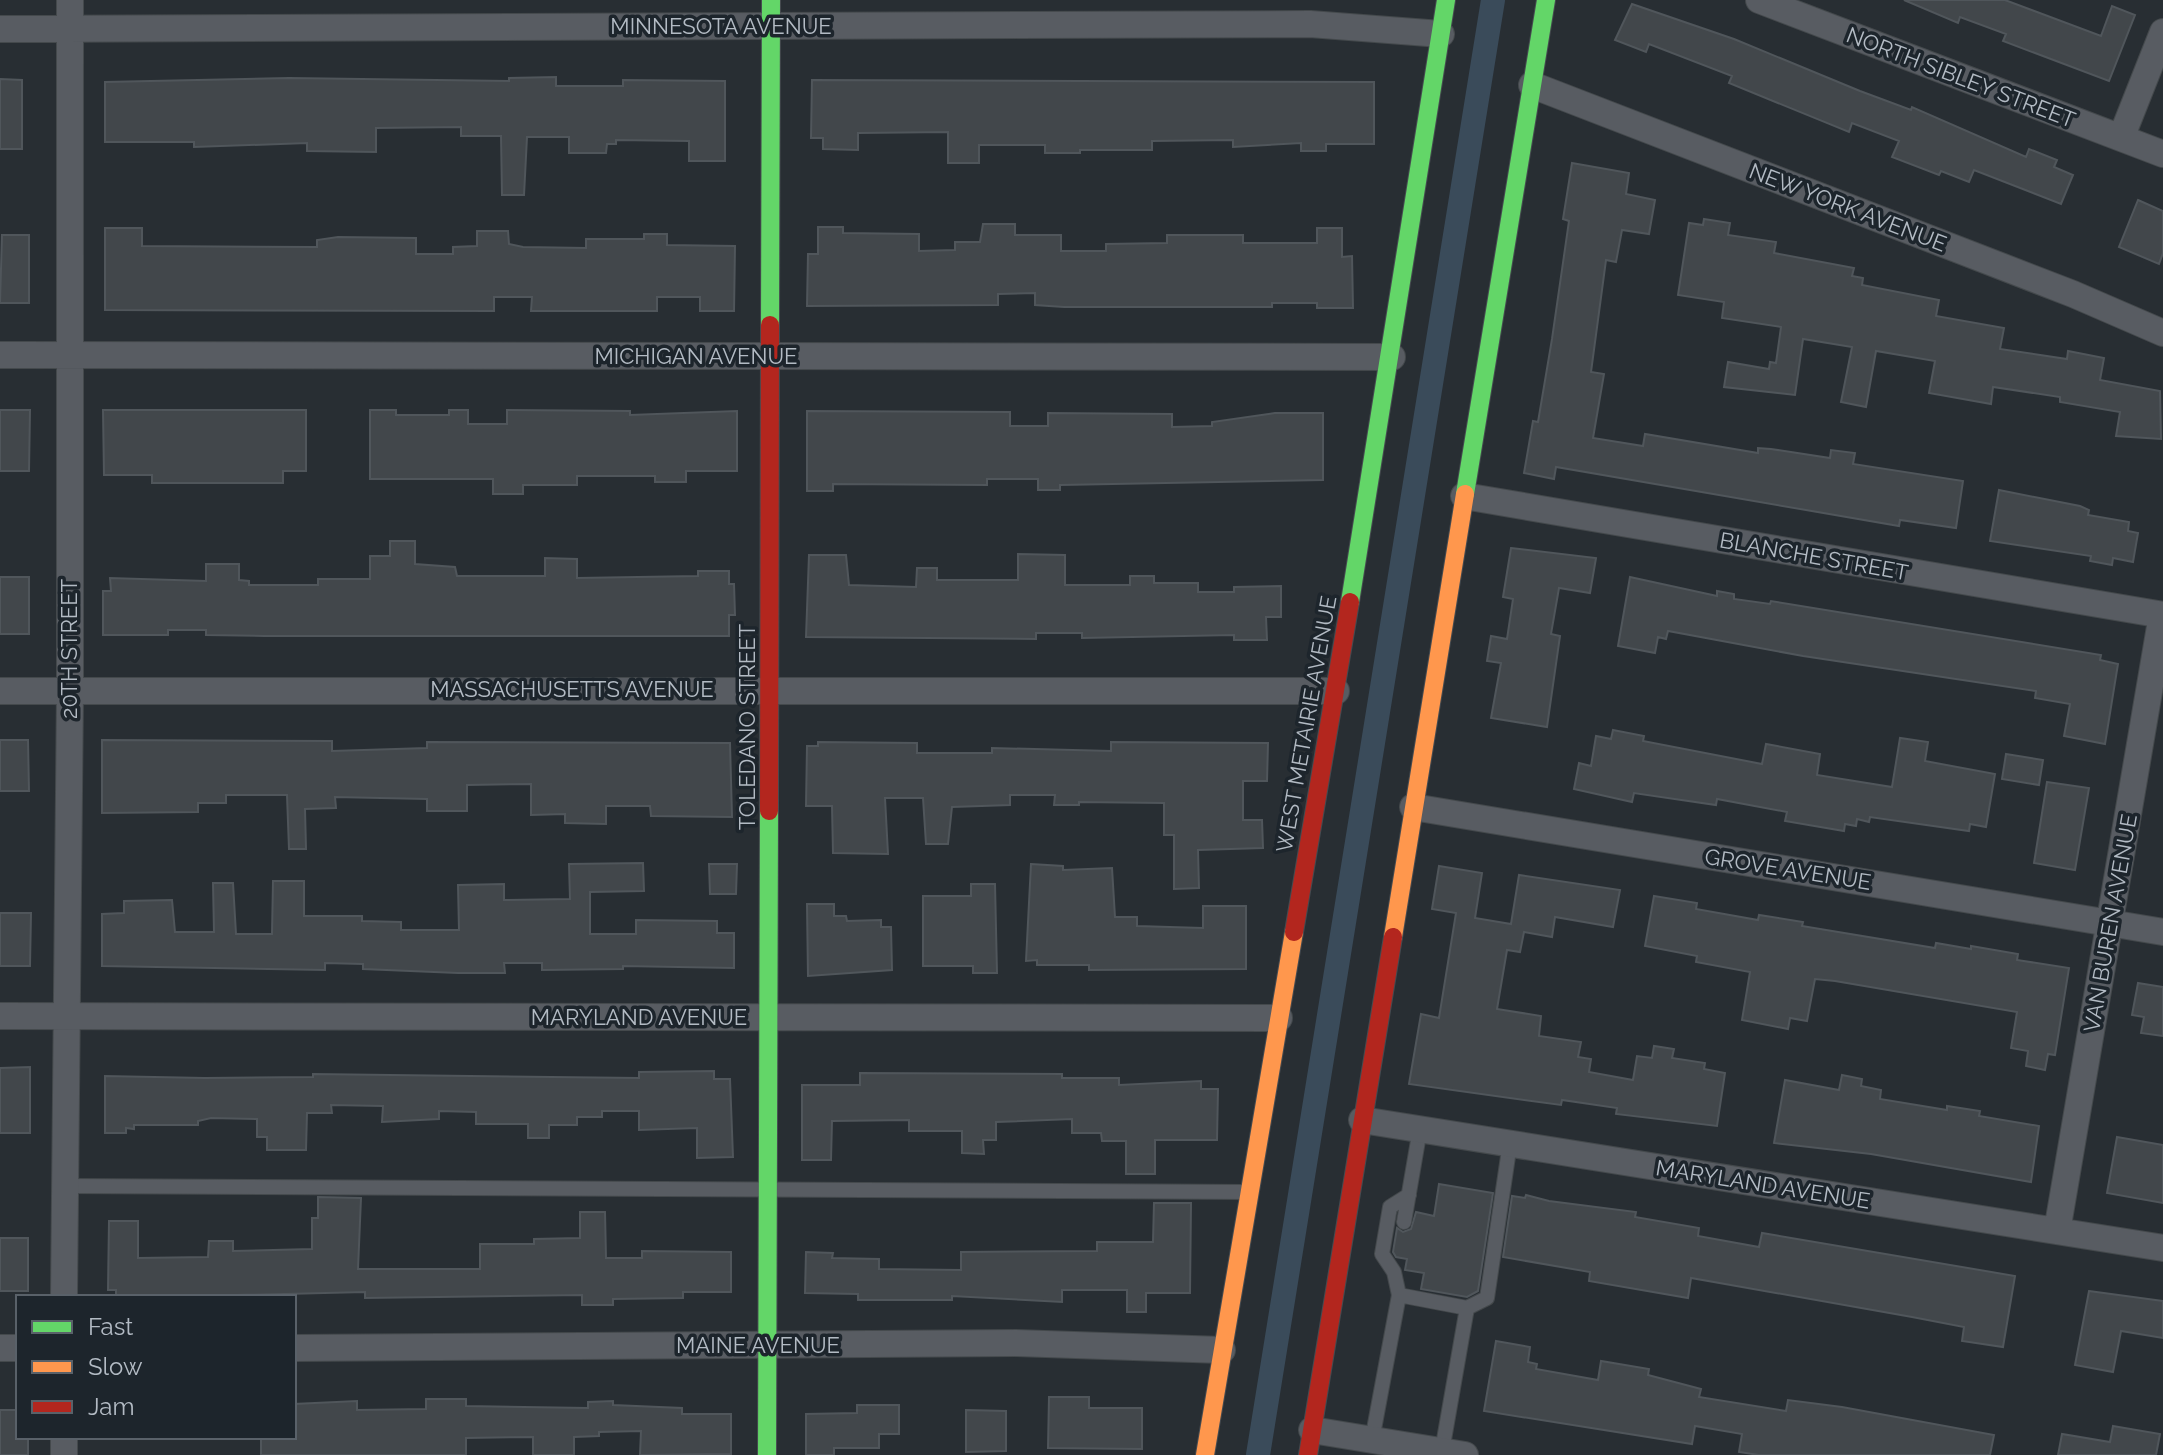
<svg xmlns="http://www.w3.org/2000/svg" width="2163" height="1455" font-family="Raleway,sans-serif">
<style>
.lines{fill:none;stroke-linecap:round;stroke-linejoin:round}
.canal{stroke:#3a4b5a;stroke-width:24}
.building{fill:#42474b;stroke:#50565b;stroke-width:2}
.lane-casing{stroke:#44494c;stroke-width:16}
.street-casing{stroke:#44494c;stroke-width:28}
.fast-casing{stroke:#464b50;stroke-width:20}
.slow-casing{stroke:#464b50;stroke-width:20}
.jam-casing{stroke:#464b50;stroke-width:20}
.lane{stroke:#585c62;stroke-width:14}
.street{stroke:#585c62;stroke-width:26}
.fast{stroke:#63d668;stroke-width:18}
.slow{stroke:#ff974d;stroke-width:18}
.jam{stroke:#b3261e;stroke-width:18}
.labels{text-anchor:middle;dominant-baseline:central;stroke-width:7;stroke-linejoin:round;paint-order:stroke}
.street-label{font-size:22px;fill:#b3bbc4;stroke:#1d252c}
</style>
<rect width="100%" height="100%" fill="#282e33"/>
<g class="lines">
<path class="canal" d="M1258,1455L1493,0"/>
</g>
<path class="building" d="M1904,0H2005L2101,36L2112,6L2135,15L2109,81L2003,41L2006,34L1960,17L1958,23Z
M1632,4L1734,39L1860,91L1911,110L1912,107L2026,157L2029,149L2057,160L2054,167L2073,175L2061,204L1974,170L1969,182L1941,171L1939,175L1892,157L1899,141L1852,123L1849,132L1729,83L1732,76L1649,44L1646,52L1615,40Z
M556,77V86H623V80L725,81V161H689V141L616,140V144H607L606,153H569V137H527L524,195H502L501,136H461V127L376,128V152L307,151V143L194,147V142H105V82L289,78L509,81V78Z
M0,79L22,80V149H0Z
M812,80L1374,82V144H1326V151H1301V143L1233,147V140L1152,141V150H1080V153H1045V145H979V163H948V132L858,133V150L823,149V138H811Z
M1572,163L1629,173L1626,194L1655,200L1649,234L1622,230L1616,262L1606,260L1591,372L1604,374L1593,438L1643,446L1645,434L1758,453V448L1771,449L1830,458L1831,450L1855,453L1853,464L1963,481L1956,528L1900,520L1899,526L1556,467L1554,479L1524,473L1533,421L1538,422L1552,339L1569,221L1563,219Z
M2138,200L2163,211V253L2159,264L2119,247Z
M1704,219L1730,223L1728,235L1776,242L1774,253L1854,268L1852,276L1863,278L1862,285L1939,300L1936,316L2004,328L2000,349L2067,359L2068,351L2104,358L2100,380L2160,391L2161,439L2116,436L2120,412L2060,402V397L1993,387L1991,404L1929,393L1935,361L1876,351L1866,407L1841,402L1852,347L1803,339L1795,395L1724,387L1728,362L1769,369L1770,362L1776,363L1781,327L1722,318L1724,302L1678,295L1689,223L1703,225Z
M983,224H1015V235H1061V251H1106V244L1167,243V235H1243V243H1317V228H1342V257L1352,256L1353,308H1317V303H1272V307H1064L1035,305V293L998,294V305L807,306L808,254H818V227H843V233L919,234V251L955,250V242H980Z
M105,228H142V246L317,247V240L338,237L416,238V254H453V247L477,246V231H508L509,244L523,247L586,248V239H644V234H667V245L735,246L734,311H700V297H657V311H531L532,297H494V311L105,310Z
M2,235H29V303H0Z
M0,410H30L29,471H0Z
M103,410H306V471H283V483H152V475H104Z
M370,410H396V415H449V410H468V424H507V410L630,411V415L737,411V471H686V482H655V476H577V485H523V494H493V479H370Z
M807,411L1010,412V426H1048V413L1172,414V427L1212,426V422L1275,413H1323V480L1060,485V490H1038V479H987V485L833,484V491H807Z
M1999,490L2080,506L2089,510L2088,515L2129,522L2128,531L2138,533L2133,562L2113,558L2112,565L2090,561L2091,556L1990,541Z
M390,541H415V564L455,567L457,576H545V558L577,559V578L698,576V571H729V584H734L735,615H729V636H264L206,635V630H168V635H103V591H111L110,578L206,581V564H239V580L249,581V585H318V579H370V556H390Z
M1511,548L1596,558L1590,593L1559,588L1551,634L1560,636L1547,727L1491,718L1501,663L1487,661L1491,636L1507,639L1513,599L1503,597Z
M1018,554L1065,555V585H1130V576H1154V583H1198V592H1234V587L1281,586V617H1266L1267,640H1234V635L1082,638V633H1036V639L806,637L809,555H846L849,585L916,587L917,568H937V580H1018Z
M0,577H29V634H0Z
M1630,577L1717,596V591L1734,594V599L1770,604L1771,601L2101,655L2100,660L2118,664L2105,744L2064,736L2070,704L2035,698L2036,691L1803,656L1668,631L1666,639L1658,637L1655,653L1618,646Z
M1613,730L1644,736L1643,741L1762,764L1766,744L1820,754L1817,775L1892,787L1900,738L1928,742L1925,761L1995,774L1986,827L1970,824L1969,831L1870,817L1869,822L1857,819L1856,826L1845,824L1844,831L1785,821L1787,812L1717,799L1716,805L1634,793L1632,802L1574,789L1579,763L1591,766L1596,736L1611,739Z
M0,740H28L29,791H0Z
M102,740L332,741V751L427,748V742L730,743L732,817L651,816L650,806H606V824L565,823V814L531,815V784L467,785V811H427V799L335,797L336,808L305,809L306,849H289L287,795H226V803H198V812L102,813Z
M818,742L917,743V753H992V748L1111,751V742L1268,743L1267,781H1243V820H1262L1263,848L1198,850L1199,888L1174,889V835H1164V803L1079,802V805H1054L1055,795H1010V805L952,807L948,844H926L923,798H885L888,854L833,853L832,806H806L807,746H818Z
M2006,754L2043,760L2039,785L2002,779Z
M2047,782L2089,788L2075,870L2034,863Z
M643,863L644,891L590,892V934H636V920L717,921V933H734V968L623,966V969L542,970V963H504L505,973H458L363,969V964L325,963V970L102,966V914L124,913V901L172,900L175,932H214L213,883H233L236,934H272L273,881H304V916H362V921L401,922V930H459L458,885L504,884V900L570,899L569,864Z
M709,864H737L736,894H710Z
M1031,864L1063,866V870L1112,868L1115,917H1137V926L1203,928V906H1246V969L1089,970V965H1037V960L1026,961Z
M1439,866L1482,873L1475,918L1511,924L1519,875L1620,890L1613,927L1555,917L1552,937L1524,932L1520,952L1507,950L1497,1009L1541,1016L1539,1036L1581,1042L1578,1057L1591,1059L1589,1072L1633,1080L1637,1056L1652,1058L1654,1046L1674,1049L1672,1058L1705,1063L1704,1069L1725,1073L1717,1126L1616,1114L1617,1108L1562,1100L1561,1105L1409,1084L1421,1014L1439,1018L1456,913L1432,909Z
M971,884H995L997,973H973V966H923V896H971Z
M1654,896L1697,903L1696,909L1758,920L1759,915L1803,922L1802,926L1935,948L1936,943L1971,949V946L2018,954L2017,960L2069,968L2055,1055L2048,1054L2045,1070L2026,1066L2028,1051L2011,1048L2017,1012L1835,981L1815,979L1807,1021L1790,1018L1788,1029L1742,1020L1750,972L1696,962L1697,956L1645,946Z
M807,904H834V916H846L847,921L881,920V927H891L892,970L808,976Z
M0,913H31L30,966H0Z
M2138,983L2163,987V1036L2141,1033L2144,1017L2132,1015Z
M30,1067V1133H0V1068Z
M714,1071V1079H730L733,1157L697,1158V1128L639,1130V1111H602V1117H577V1125H549V1138H528V1124H476V1112L439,1111V1119L382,1122L383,1106L331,1105L332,1113H307L306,1150H267V1137H257V1119L211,1118L198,1121V1125H134V1129L126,1128V1133H105V1076L205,1078L313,1077V1074L639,1078V1072Z
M860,1073L1062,1074V1078H1119V1085L1201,1081V1089H1218L1217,1140H1155V1174H1126V1141H1102L1101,1133H1072V1119L996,1122V1140H983L984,1154L962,1153V1131H909V1120L832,1121L831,1160H802V1085H860Z
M1842,1075L1862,1079L1861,1086L1881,1090L1880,1099L1947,1110V1106L1980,1111L1979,1116L2039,1126L2031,1182L1871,1154L1774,1143L1785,1080L1839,1090Z
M2117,1137L2163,1145V1203L2107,1193Z
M1439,1184L1493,1193L1478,1291L1467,1297L1421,1289L1424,1273L1405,1270L1407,1259L1396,1257L1393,1252L1397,1228L1403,1232L1411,1229L1416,1212L1434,1216Z
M1526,1195L1549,1201L1636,1212L1635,1217L1699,1228L1698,1236L1759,1247L1762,1233L2015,1276L2003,1347L1962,1341L1964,1327L1912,1317L1691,1278L1688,1298L1589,1281L1590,1272L1503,1257L1512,1196L1525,1198Z
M318,1197L361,1198L358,1269H480V1244H534V1239L580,1238V1212H605L606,1258H642V1251L731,1252V1292H683V1298L613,1299V1305H582V1295L365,1298V1292L154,1297L116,1295V1290H108L109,1221H138V1258L208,1257L209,1241H233V1251L312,1249V1218H318Z
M1154,1203H1191L1190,1293H1146V1312H1127V1290H1062V1302L952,1296V1300H858V1294L805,1293L806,1252L833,1253L832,1258L879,1259V1269L961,1270V1252L1097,1251V1242H1153Z
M0,1238H28V1291H0Z
M2089,1291L2163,1301V1338L2121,1331L2113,1372L2075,1365Z
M1496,1341L1530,1347L1528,1362L1537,1364L1536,1369L1598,1380L1601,1361L1649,1369L1648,1375L1701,1389L1699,1397L1786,1411L1788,1400L1842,1407L1994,1435L1990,1455H1759L1739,1452L1742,1434L1695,1426L1692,1444L1484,1411Z
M1049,1397H1089V1408H1142V1449L1048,1448Z
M426,1399H466V1406L588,1408V1402L613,1401V1405L682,1408V1414H731V1454L640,1455L641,1431L599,1432V1436L574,1437V1455H533V1437L466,1438V1455H261V1437H294V1404L357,1401V1410L426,1409Z
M857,1405H899V1434H879V1448H834V1455H806V1414L857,1413Z
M0,1410H18V1437H28V1455H0Z
M966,1410L1006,1411V1451L966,1452Z
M2113,1426L2160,1434L2156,1455H2058L2062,1434L2110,1442Z"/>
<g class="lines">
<g class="lane-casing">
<path id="lane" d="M64,1186L1249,1192
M1404,1222L1420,1129
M1399,1295L1467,1308L1487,1298L1510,1143
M1372,1440L1399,1295L1394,1272L1382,1254L1390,1207L1409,1195
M1442,1451L1467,1308"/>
</g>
<g class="street-casing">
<path id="street" d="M1759,0L2163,154
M0,29L1310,24L1441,34
M1532,85L2073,294L2163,333
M2121,138L2163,32
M0,355L1392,357
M1464,496L2163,615
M0,691H1336
M1413,807L2163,932
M0,1016L1279,1018
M1362,1120L2163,1248
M2057,1231L2162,615
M64,1297L70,691V0
M0,1348H18
M294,1348L1015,1343L1222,1350
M1312,1430L1465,1455
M64,1437V1455"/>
</g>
<g class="fast-casing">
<path id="fast" d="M770,325L771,0
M1465,494L1546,0
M1350,602L1446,0
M767,1455L769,811"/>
</g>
<g class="slow-casing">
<path id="slow" d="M1393,937L1465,494
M1205,1455L1294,932"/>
</g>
<g class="jam-casing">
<path id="jam" d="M769,811L770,325
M1294,932L1350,602
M1308,1455L1393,937"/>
</g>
<use href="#lane" class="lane"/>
<use href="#street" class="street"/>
<use href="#fast" class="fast"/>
<use href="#slow" class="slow"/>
<use href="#jam" class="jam"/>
</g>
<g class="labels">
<g class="street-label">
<text x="721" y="26">MINNESOTA AVENUE</text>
<text transform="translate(1961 77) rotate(21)">NORTH SIBLEY STREET</text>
<text transform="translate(1848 207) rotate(21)">NEW YORK AVENUE</text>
<text x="696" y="356">MICHIGAN AVENUE</text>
<text transform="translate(1814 556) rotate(10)">BLANCHE STREET</text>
<text transform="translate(69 649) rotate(-90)">20TH STREET</text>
<text x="572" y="689">MASSACHUSETTS AVENUE</text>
<text transform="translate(1306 724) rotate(-80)">WEST METAIRIE AVENUE</text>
<text transform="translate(747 727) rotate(-90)">TOLEDANO STREET</text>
<text transform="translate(1788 869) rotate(9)">GROVE AVENUE</text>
<text transform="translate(2110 923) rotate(-80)">VAN BUREN AVENUE</text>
<text x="639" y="1017">MARYLAND AVENUE</text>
<text transform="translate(1763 1184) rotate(9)">MARYLAND AVENUE</text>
<text x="758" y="1345">MAINE AVENUE</text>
</g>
</g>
<rect x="16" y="1295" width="280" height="144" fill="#1d252c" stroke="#596169" stroke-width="2"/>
<rect x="32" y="1321" width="40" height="12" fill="#63d668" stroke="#596169" stroke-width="2"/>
<text x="88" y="1335" font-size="24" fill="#b3bbc4">Fast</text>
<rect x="32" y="1361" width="40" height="12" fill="#ff974d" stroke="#596169" stroke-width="2"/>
<text x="88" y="1375" font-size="24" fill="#b3bbc4">Slow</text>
<rect x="32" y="1401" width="40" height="12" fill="#b3261e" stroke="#596169" stroke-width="2"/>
<text x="88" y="1415" font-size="24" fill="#b3bbc4">Jam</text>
</svg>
